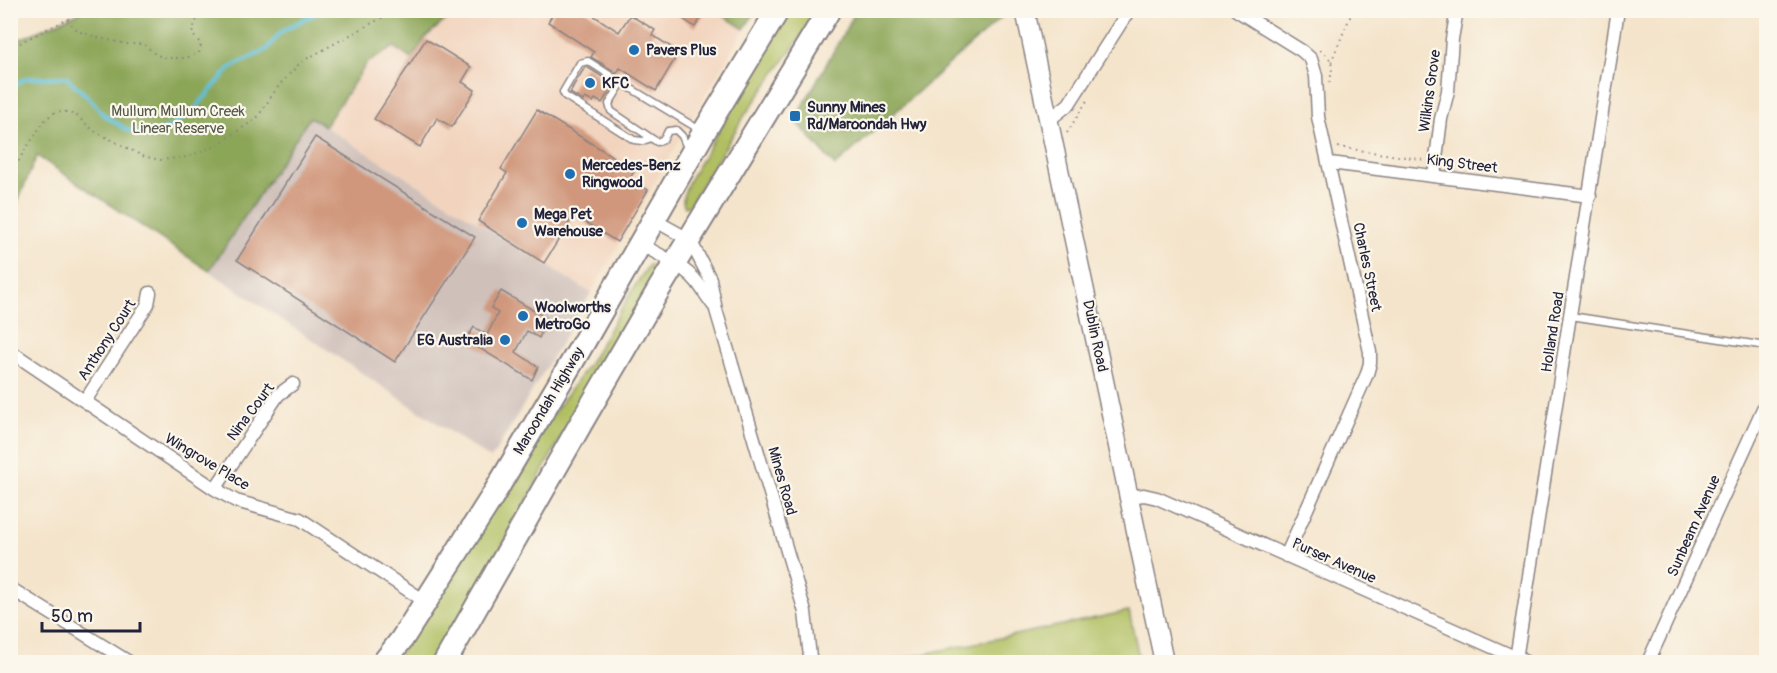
<svg xmlns="http://www.w3.org/2000/svg" width="1777" height="673" font-family="Pangolin,sans-serif">
<style>
.built{fill:#f2d4be}
.industrial{fill:#cfc0ba}
.green{fill:#b1bf62;stroke:#6a704e;stroke-width:1.5}
.forest{fill:#8ca658;stroke:#57644a;stroke-width:1.5}
.lines{fill:none;stroke-linecap:round;stroke-linejoin:round}
.stream{stroke:#5cc0da;stroke-width:4}
.building{fill:#d0977b}
.lane-casing{stroke:#8b8383;stroke-width:9}
.street-casing{stroke:#8b8383;stroke-width:15}
.secondary-casing{stroke:#8b8383;stroke-width:21}
.highway-casing{stroke:#8b8383;stroke-width:26}
.path{stroke:#8b8383;stroke-width:2;stroke-dasharray:1.5 4.5;stroke-linecap:butt}
.lane{stroke:#fff;stroke-width:6}
.street{stroke:#fff;stroke-width:12}
.secondary{stroke:#fff;stroke-width:18}
.highway{stroke:#fff;stroke-width:22}
.poi-dot{fill:#1f6fb2;stroke:#fbf7ec;stroke-width:2}
.labels{text-anchor:middle;dominant-baseline:central;stroke-width:4.5;stroke-linejoin:round;paint-order:stroke}
.poi-label{font-size:15px;font-weight:bold;fill:#22223b;stroke:#fbf7ec;text-anchor:start}
.street-label{font-size:15px;fill:#22223b;stroke:#fbf7ec}
.park-label{font-size:15px;fill:#545949;stroke:#fbf7ec}
</style>
<rect width="100%" height="100%" fill="#fbf7ec"/>
<filter id="ink" filterUnits="userSpaceOnUse"><feTurbulence type="fractalNoise" baseFrequency=".0167" numOctaves="2"/><feDisplacementMap in="SourceGraphic" scale="12" xChannelSelector="R" yChannelSelector="G"/><feConvolveMatrix kernelMatrix="1 2 1 2 8 2 1 2 1" color-interpolation-filters="sRGB"/></filter>
<filter id="wash" filterUnits="userSpaceOnUse"><feTurbulence type="fractalNoise" baseFrequency=".008" numOctaves="4" result="noise"/><feDisplacementMap in="SourceGraphic" scale="24" xChannelSelector="R" yChannelSelector="G"/><feGaussianBlur stdDeviation="1.35" result="paint"/><feColorMatrix in="noise" values="0 0 0 0 0 0 0 0 0 0 0 0 0 0 0 0 0 1.4 0 .05"/><feComposite in="paint" operator="in"/></filter>
<g filter="url(#wash)">
<rect width="100%" height="100%" fill="#f4e4cb"/>
<path class="built" d="M456,11H716L744,29L591,293L325,126L367,63L394,46L411,59L425,38Z"/>
<path class="industrial" d="M310,117L591,293L491,459L209,271Z"/>
<path class="green" d="M790,11H819L745,115L689,206L685,207C680,200 686,188 690,179Z
M649,265H656L659,268L587,389L502,546L440,652L433,662H394L546,424L590,362L636,284Z
M1129,611L1140,662H885Z"/>
<path class="forest" d="M83,11V10L456,11L425,38L411,59L394,47L367,63L325,126L310,117L209,271L37,156L11,217V43Z
M716,11H756L744,29Z
M856,11L1003,10L1004,15L835,166L795,120Z"/>
<g class="lines">
<path class="stream" d="M10,87L27,78L66,77L87,96L104,115L127,130L153,135L173,125L192,112L230,68L266,50L281,32L304,19L324,10"/>
</g>
<g id="blocks">
<path class="building" d="M555,10H585L619,32L630,15L655,30L652,35L679,52L656,91L620,68L617,73L591,57L594,52L548,22Z
M670,10H707L695,27Z
M426,39L471,67L462,82L475,90L452,127L437,118L420,147L374,119Z
M585,67H587L612,83L610,86L612,87L602,103L595,99L593,102L585,98L583,101L570,93L573,88H572Z
M537,110L635,170L630,178L648,190L617,242L574,215L544,263L478,221L507,173L501,169Z
M315,137L475,237L395,362L237,260Z
M501,291L548,319L539,338L527,331L516,352L538,367L532,380L466,340L474,327L487,335L498,313L491,308Z"/>
</g>
</g>
<g filter="url(#ink)">
<use href="#blocks" fill-opacity="0" stroke="#8b8383" stroke-width="1.5"/>
<g class="lines">
<g class="lane-casing">
<path id="lane" d="M622,83L588,61L580,63L563,92L565,96L634,140L643,141L651,138
M688,150L682,136L676,130L668,131L664,139L657,142L611,111L609,104L622,83L700,130
M1571,316L1766,346"/>
</g>
<g class="street-casing">
<path id="street" d="M1236,10L1302,51L1311,59L1316,76L1318,117L1370,352V363L1367,374L1286,556
M1049,120L1069,104L1129,10
M1330,163L1590,196
M1434,175L1441,119L1448,91L1452,39L1457,10
M654,220L690,240L710,279L716,310L805,612L810,657L809,662
M640,244C659,255 683,265 697,282C703,290 708,298 714,306
M10,351L215,489L236,501L300,519L426,602
M85,401L148,304L150,293
M215,489L278,395L293,384
M1129,497L1144,495L1157,498L1526,662
M10,588L129,662
M1516,659L1618,10
M1648,662L1766,402"/>
</g>
<g class="secondary-casing">
<path id="secondary" d="M1025,10L1164,662"/>
</g>
<g class="highway-casing">
<path id="highway" d="M384,662L402,639L492,497L578,352L704,132L778,10
M445,662L584,418L659,289L829,10"/>
</g>
<path class="path" d="M955,10L998,15
M67,20L78,31L99,38L126,44H144L156,55L168,58H186L199,53L201,44L192,34L195,23L203,10
M10,50L25,40L87,10
M1320,50C1335,60 1333,69 1329,84
M1331,62L1353,10
M1067,133L1088,99
M1338,147L1425,160
M1448,164L1481,168
M10,177L23,153L45,120L53,113L64,111L77,116L94,131L143,156L160,160L186,157L214,147L257,118L279,85L301,62L396,10
M1464,662L1477,655"/>
<use href="#lane" class="lane"/>
<use href="#street" class="street"/>
<use href="#secondary" class="secondary"/>
<use href="#highway" class="highway"/>
</g>
</g>
<g class="poi-dot">
<circle cx="634" cy="50" r="6"/>
<circle cx="590" cy="83" r="6"/>
<rect x="789" y="110" width="12" height="12" rx="3"/>
<circle cx="570" cy="174" r="6"/>
<circle cx="522" cy="223" r="6"/>
<circle cx="523" cy="316" r="6"/>
<circle cx="505" cy="340" r="6"/>
</g>
<g class="labels">
<g class="poi-label">
<text x="646" y="50">Pavers Plus</text>
<text x="602" y="83">KFC</text>
<text x="807" y="107">Sunny Mines<tspan x="807" dy="17">Rd/Maroondah Hwy</tspan></text>
<text x="582" y="165">Mercedes-Benz<tspan x="582" dy="17">Ringwood</tspan></text>
<text x="534" y="214">Mega Pet<tspan x="534" dy="17">Warehouse</tspan></text>
<text x="535" y="307">Woolworths<tspan x="535" dy="17">MetroGo</tspan></text>
<text x="493" y="340" text-anchor="end">EG Australia</text>
</g>
<g class="street-label">
<text transform="translate(1430 91) rotate(-82)">Wilkins Grove</text>
<text transform="translate(1462 164) rotate(7)">King Street</text>
<text transform="translate(1367 267) rotate(78)">Charles Street</text>
<text transform="translate(1553 332) rotate(-81)">Holland Road</text>
<text transform="translate(1095 336) rotate(78)">Dublin Road</text>
<text transform="translate(107 340) rotate(-57)">Anthony Court</text>
<text transform="translate(549 401) rotate(-59)">Maroondah Highway</text>
<text transform="translate(251 412) rotate(-53)">Nina Court</text>
<text transform="translate(207 462) rotate(31)">Wingrove Place</text>
<text transform="translate(782 481) rotate(74)">Mines Road</text>
<text transform="translate(1694 526) rotate(-66)">Sunbeam Avenue</text>
<text transform="translate(1334 561) rotate(24)">Purser Avenue</text>
</g>
<g class="park-label">
<text x="178" y="111">Mullum Mullum Creek<tspan x="178" dy="17">Linear Reserve</tspan></text>
</g>
</g>
<rect width="1777" height="673" fill="none" stroke="#fbf7ec" stroke-width="36"/>
<path d="M42 622v9h98v-9" fill="none" stroke="#22223b" stroke-width="3"/>
<text x="51" y="622" font-size="18" fill="#22223b" stroke="#fbf7ec" stroke-width="4.5" paint-order="stroke">50 m</text>
</svg>
